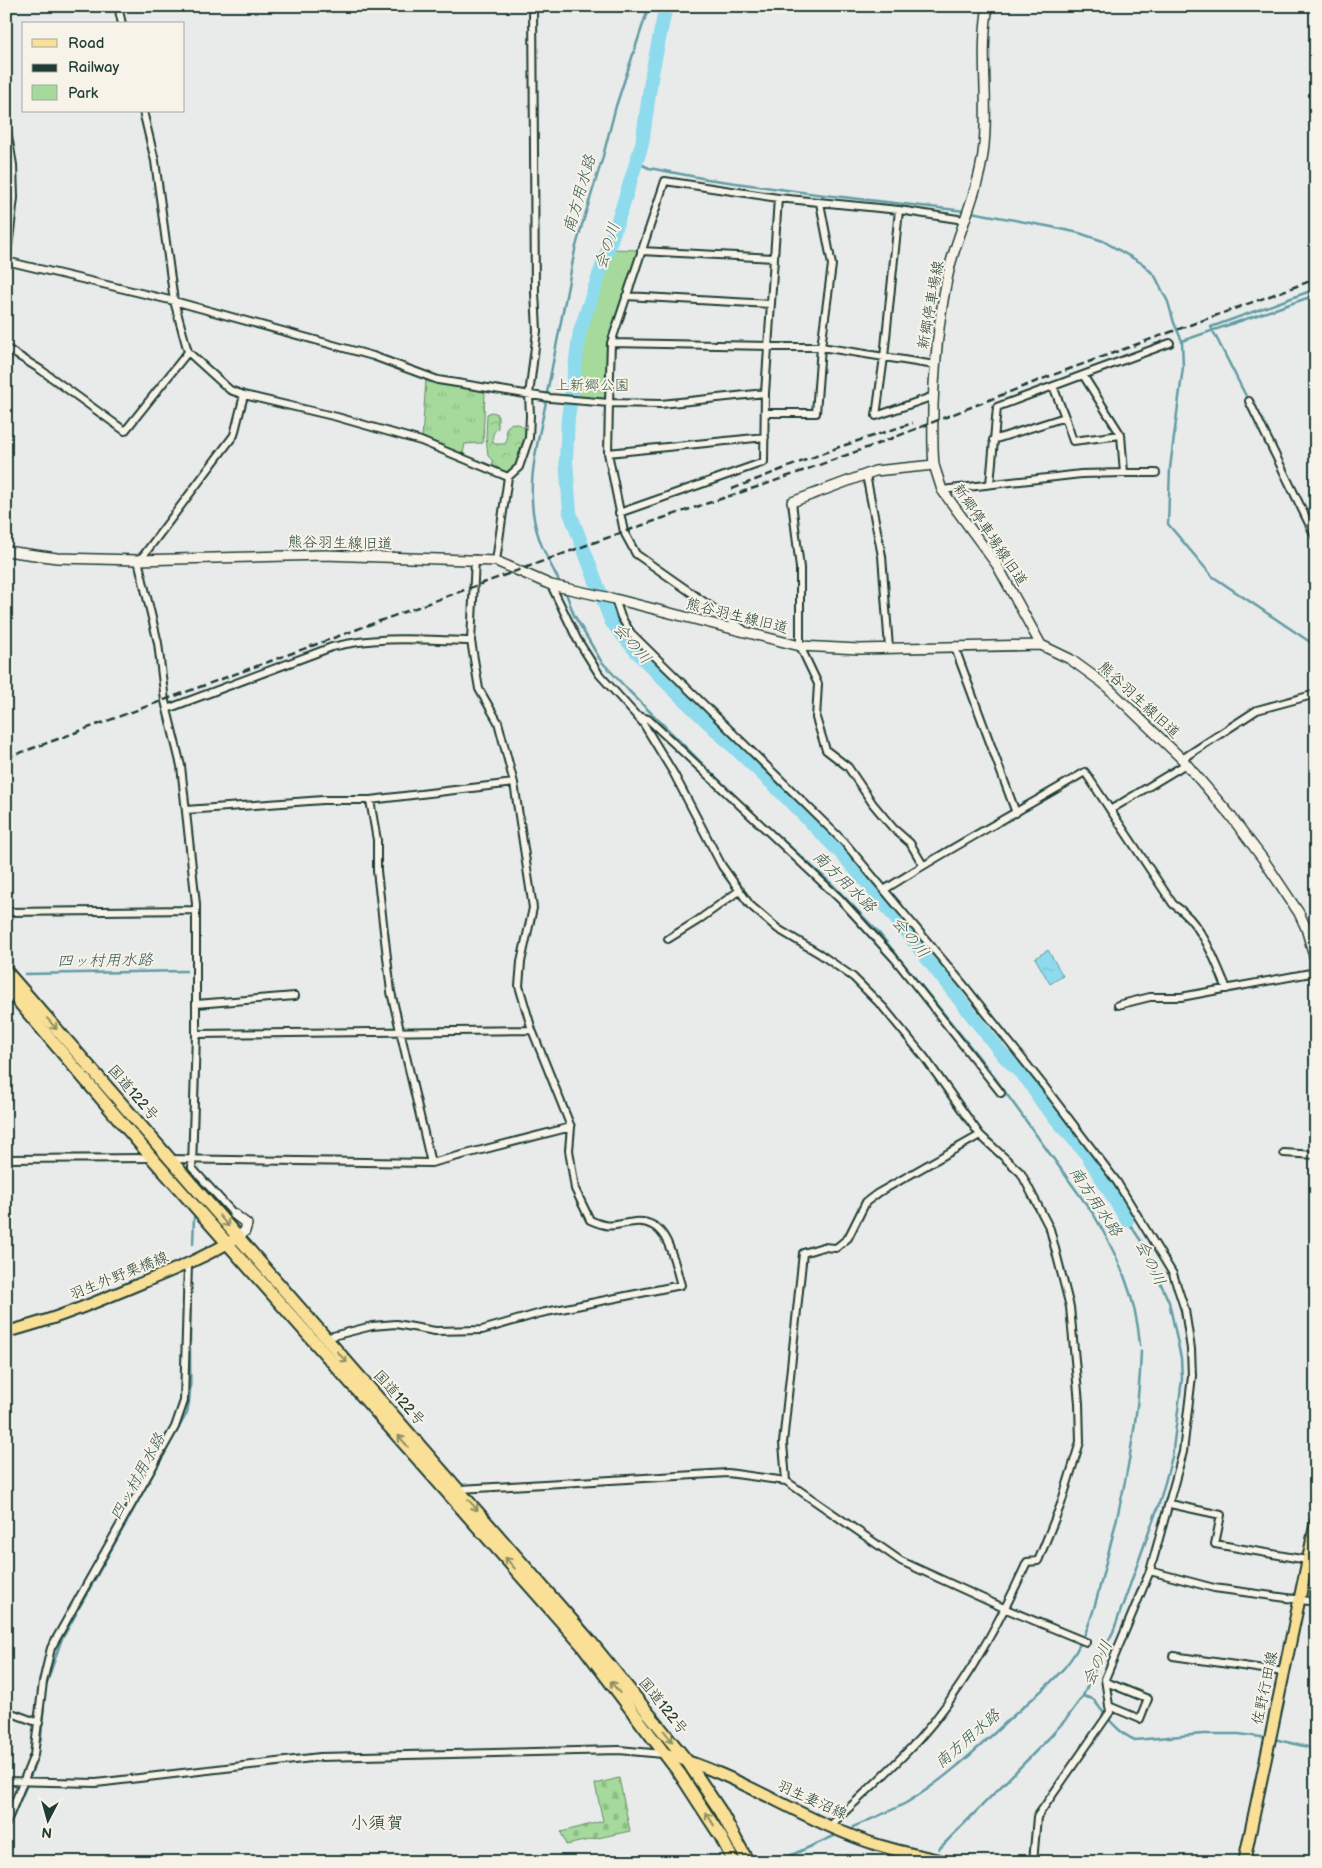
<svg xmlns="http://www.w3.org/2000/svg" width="1322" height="1868" font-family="'Balsamiq Sans','Klee One',sans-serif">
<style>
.grass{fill:url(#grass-tufts);stroke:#628c68}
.forest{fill:url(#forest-crowns);stroke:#628c68}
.cemetery{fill:url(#cemetery-stones);stroke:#628c68}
.green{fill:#a5da9c;stroke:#628c68}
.water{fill:url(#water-ripples);stroke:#629ca3}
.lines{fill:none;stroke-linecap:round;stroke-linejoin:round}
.stream{stroke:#629ca3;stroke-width:2.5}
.river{stroke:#8edbed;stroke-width:14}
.minor-casing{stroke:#1f3d34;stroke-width:10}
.tertiary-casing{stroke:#1f3d34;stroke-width:12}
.secondary-casing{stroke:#1f3d34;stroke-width:12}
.primary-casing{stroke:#1f3d34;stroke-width:14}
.trunk-casing{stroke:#1f3d34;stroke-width:15}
.minor{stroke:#f7f3e8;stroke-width:6}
.tertiary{stroke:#f7f3e8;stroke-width:9}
.secondary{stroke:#f7f3e8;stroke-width:9}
.primary{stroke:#f9e096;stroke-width:10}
.trunk{stroke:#f9e096;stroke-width:11}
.rail{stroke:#1f3d34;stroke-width:2.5;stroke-dasharray:8 4;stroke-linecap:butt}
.oneway{stroke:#8c8e65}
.labels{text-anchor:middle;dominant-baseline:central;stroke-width:4;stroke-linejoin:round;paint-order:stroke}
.street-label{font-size:15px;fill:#1f3d34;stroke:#f7f3e8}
.park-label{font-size:15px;fill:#3a5c49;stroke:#f7f3e8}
.water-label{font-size:16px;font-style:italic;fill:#355d59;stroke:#f7f3e8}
.quarter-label{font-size:18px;fill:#1f3d34;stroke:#f7f3e8}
</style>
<defs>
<pattern id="grass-tufts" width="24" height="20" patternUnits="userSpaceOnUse" patternTransform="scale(1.25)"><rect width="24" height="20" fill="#a5da9c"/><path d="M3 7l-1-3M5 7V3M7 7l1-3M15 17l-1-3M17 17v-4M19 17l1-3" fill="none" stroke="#8ebc87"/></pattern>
<pattern id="forest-crowns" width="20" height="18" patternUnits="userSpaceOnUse" patternTransform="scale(1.25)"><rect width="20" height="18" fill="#a5da9c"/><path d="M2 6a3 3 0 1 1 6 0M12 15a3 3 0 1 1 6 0" fill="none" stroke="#8ebc87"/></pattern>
<pattern id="cemetery-stones" width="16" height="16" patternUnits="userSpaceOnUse" patternTransform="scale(1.25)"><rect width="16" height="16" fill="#a5da9c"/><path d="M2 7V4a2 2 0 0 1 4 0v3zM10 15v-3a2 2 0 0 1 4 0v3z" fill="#8ebc87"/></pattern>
<pattern id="water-ripples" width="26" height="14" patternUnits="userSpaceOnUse" patternTransform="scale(1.25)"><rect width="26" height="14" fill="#8edbed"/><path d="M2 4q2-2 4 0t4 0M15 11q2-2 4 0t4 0" fill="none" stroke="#7abdcc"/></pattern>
</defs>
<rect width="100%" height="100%" fill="#e9ebeb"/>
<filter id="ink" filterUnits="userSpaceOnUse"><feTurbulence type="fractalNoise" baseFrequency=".02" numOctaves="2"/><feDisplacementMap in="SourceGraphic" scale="10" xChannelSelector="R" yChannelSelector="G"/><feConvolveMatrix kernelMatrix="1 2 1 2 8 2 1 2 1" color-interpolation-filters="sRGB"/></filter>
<g filter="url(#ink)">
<path class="grass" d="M426,379L438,383L485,392L483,443L465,444L463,454L422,438Z"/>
<path class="forest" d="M491,412L496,413L498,417V428C493,432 492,435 493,442L495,444H505L507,440L506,428L512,423L521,425L525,429V438L516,466L506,472L492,466L493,461L488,456L486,437L487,414Z"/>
<path class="cemetery" d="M619,1778L630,1831L566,1845L561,1832L603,1821L595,1784Z"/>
<path class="green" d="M612,249L639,250L609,343L607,401L575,400L581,343L585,325Z"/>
<path class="water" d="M1048,950L1063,976L1050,984L1035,958Z"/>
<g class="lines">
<path class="stream" d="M636,162L649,168L707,179L816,194L965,211
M971,212L1052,227L1079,233L1103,241L1143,264L1155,276L1168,302L1174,323L1182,341L1183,367L1170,468L1168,524L1212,576L1316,646
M1182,341L1316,295
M547,393L575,250L582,225L602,160L616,106L649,6
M1248,400L1211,327L1316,289
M546,402C537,446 523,493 539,538C544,554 553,568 560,583
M566,593L574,615L601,661L629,691L731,792
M747,808L834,886L879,933L990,1071L1094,1215C1118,1257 1136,1295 1140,1345
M25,974L186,971
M196,1151L199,1053
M193,1244L194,1217
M190,1342L191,1284
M79,1608L187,1413C192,1392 190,1371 190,1349
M1084,1636C1095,1612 1099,1588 1106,1562C1124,1493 1139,1423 1141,1351
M46,1685L61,1641L76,1614
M1083,1696L1093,1699C1104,1713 1117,1733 1135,1740L1203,1734H1239L1268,1738
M1274,1739L1316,1749
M31,1775L41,1738L44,1702
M853,1827C871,1819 889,1812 906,1803C945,1780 979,1747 1013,1716C1036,1695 1066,1673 1080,1644
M6,1833L26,1787
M939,1849L1049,1738L1067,1718L1083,1696L1101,1655L1113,1632L1159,1504L1172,1457L1182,1379L1181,1358L1169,1302L1143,1244L1127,1220
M776,1862L834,1836"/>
<path class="river" d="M666,6L652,73L642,144L622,208L580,331L568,418L566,460L570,513L611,621L635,650L674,690L779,790L840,852L871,887L1003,1055L1027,1079L1044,1105L1088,1156L1127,1220"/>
<g class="minor-casing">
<path id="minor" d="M118,6L122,24
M143,111L155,161L174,301L188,352L230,390L244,395L337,417L421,441L508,477
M6,124L13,165L14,198L6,264
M899,210L884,357L876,416L934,396
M641,251L773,258
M6,261L174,301L373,356L438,380L550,398L609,403L611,343L821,347L935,365
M626,296L770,304
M611,343L665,181L778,198
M6,348L41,370L125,431L188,352
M1083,375L1170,343
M1249,401L1316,538
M765,413H816L821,347L832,265L820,203
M1065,417L1073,441L1121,435
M993,440L1065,417L1053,386
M608,453L765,437
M1124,473H1156
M866,475L882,556L889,648
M942,490L1081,474L1124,473L1121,435L1083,375L997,407L990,484
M792,502L800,568V646L818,684L816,718L826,750L848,767L873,804L893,828L910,843L923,865
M619,513L764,462L765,393
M496,561L508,477L519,467L529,438L530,415L529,395L537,331L535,292L533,6
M551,585L577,639L599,674L643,723L674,774L722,866L750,905L778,929L820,954L853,977L883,1007L925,1058L980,1135L1021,1173L1050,1229L1070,1307L1079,1403L1080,1442L1061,1504L1038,1561L1027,1562C999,1624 965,1687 920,1738C892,1769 860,1797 830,1826
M615,599L621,617L631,633L844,842L967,989L1044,1086L1117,1182L1173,1274L1185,1310L1191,1349L1192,1376L1183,1452L1150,1571L1105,1679L1110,1712L1037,1817L1033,1862
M743,629L636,554L624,532L608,453L609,403L661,404L765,393L778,198L899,210L964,220
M955,648L1016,813
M167,709L332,647C378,635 425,640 471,641L475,559
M636,715L648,719L840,899L894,958L1001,1093
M1182,759L1257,710L1316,694
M370,800L377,840V871L391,992L431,1163
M186,810L323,800H370L514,783
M1110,810L1186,764
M884,890C949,848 1018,812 1085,772L1173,904C1202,923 1214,958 1227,989
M6,912L196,910
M668,939L697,921L740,890
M196,1004L295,996
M1118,1005L1150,997H1181L1316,972
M196,1034L532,1030
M1284,1153L1316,1155
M6,1159L152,1158
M169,1159L431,1163L571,1127
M234,1214L192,1168L196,1034V904L181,766L165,701L158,643L138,560L143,556L234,435L244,395
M325,1338L372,1326L396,1324L435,1331L482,1330L541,1313L681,1285C673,1260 669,1219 635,1222C612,1224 613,1230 590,1220L575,1189L569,1150L571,1127L532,1030L519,986L521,962L533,908L514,783L498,722L479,689L471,641
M786,1481L783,1443L803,1253L823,1247L836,1248L848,1238L866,1202L878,1193L980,1135
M460,1489L728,1473L786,1481L901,1561L1006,1609L1086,1642
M1170,1504L1221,1515L1215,1544L1307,1560
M1150,1571L1214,1588L1316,1602
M1173,1656L1284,1672
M1106,1682L1148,1699L1140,1719L1109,1706
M6,1711L39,1723
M6,1781L96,1783L320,1757L619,1750L663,1754
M6,1824L34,1755L43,1682L51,1648L175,1427L184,1401L188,1264"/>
</g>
<g class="tertiary-casing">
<path id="tertiary" d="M934,465L942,490L997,565L1041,645
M6,551L57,558L138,560L325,555L496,561L551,585L615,599L800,646L859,649L1041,645L1070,659L1103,683L1182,759L1230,815L1263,859L1299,913L1306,928L1316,963
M234,1214L247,1224L245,1231L238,1237"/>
</g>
<g class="secondary-casing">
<path id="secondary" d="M792,502L875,471L934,465C932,445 933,425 933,405C935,357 939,309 951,262C961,226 978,191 983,154C990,105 979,55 988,6"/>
</g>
<g class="primary-casing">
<path id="primary" d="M6,1332C51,1321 94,1303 137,1285C171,1271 206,1257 238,1237
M667,1755C740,1774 806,1823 878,1845C901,1852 925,1857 948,1862
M1244,1862L1316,1521"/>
</g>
<g class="trunk-casing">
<path id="trunk" d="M6,971L590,1641L687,1761L721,1812L748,1862
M6,987L152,1158L582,1645L680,1774L721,1837L734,1862"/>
</g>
<use href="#minor" class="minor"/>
<use href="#tertiary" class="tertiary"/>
<use href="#secondary" class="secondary"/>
<use href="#primary" class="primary"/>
<use href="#trunk" class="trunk"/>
<path class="rail" d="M732,489L839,447L913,423
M6,758L587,545L663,518L769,483L880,443L1050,376L1316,279"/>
</g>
<defs><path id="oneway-shaft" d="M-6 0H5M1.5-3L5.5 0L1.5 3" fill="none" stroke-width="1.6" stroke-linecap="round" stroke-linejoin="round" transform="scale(1.25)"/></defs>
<g class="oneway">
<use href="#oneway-shaft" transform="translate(52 1024) rotate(49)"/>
<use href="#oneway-shaft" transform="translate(224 1221) rotate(49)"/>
<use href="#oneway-shaft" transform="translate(342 1357) rotate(48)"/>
<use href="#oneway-shaft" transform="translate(403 1441) rotate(-131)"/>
<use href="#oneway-shaft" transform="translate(473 1505) rotate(49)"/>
<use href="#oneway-shaft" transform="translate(510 1563) rotate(-131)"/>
<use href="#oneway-shaft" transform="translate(615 1687) rotate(-128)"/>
<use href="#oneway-shaft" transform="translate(668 1736) rotate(53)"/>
<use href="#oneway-shaft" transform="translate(710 1819) rotate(-122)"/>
</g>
</g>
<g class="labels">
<g class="street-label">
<text transform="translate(931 305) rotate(-80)">新郷停車場線</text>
<text transform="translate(990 535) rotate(56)">新郷停車場線旧道</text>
<text transform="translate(340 543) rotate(1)">熊谷羽生線旧道</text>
<text transform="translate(737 616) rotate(14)">熊谷羽生線旧道</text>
<text transform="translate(1139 700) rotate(43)">熊谷羽生線旧道</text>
<text transform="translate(133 1093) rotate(49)">国道122号</text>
<text transform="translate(119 1276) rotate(-22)">羽生外野栗橋線</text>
<text transform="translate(399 1398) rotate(48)">国道122号</text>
<text transform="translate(1265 1688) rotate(-78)">佐野行田線</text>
<text transform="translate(663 1706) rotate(51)">国道122号</text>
<text transform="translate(812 1800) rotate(24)">羽生妻沼線</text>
</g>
<g class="park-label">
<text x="592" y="385">上新郷公園</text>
</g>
<g class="water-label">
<text transform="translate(580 194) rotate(-74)">南方用水路</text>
<text transform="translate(608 246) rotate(-72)">会の川</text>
<text transform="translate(632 644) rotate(49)">会の川</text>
<text transform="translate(844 882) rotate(44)">南方用水路</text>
<text transform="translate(910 938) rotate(51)">会の川</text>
<text transform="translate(105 961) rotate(-1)">四ッ村用水路</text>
<text transform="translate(1095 1202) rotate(56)">南方用水路</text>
<text transform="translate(1150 1263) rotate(64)">会の川</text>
<text transform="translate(138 1477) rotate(-61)">四ッ村用水路</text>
<text transform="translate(1098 1663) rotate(-65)">会の川</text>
<text transform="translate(968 1739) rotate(-41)">南方用水路</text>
</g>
<g class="quarter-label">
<text x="377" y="1823">小須賀</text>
</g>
</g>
<rect width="1322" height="1868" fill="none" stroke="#f7f3e8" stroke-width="25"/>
<rect x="12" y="12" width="1297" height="1843" fill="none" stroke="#1f3d34" stroke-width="2" filter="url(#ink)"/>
<rect x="22" y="22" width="162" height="90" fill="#f7f3e8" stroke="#a1aaa0"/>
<rect x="32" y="39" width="25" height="8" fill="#f9e096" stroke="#a1aaa0"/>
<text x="68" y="48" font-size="15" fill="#1f3d34">Road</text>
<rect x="32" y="64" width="25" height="8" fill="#1f3d34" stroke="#a1aaa0"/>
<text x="68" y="72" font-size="15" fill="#1f3d34">Railway</text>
<rect x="32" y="85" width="25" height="15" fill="#a5da9c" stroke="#a1aaa0"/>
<text x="68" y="98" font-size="15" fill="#1f3d34">Park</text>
<g transform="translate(48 1820) rotate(186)" stroke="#f7f3e8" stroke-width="4" paint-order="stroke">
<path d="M0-4L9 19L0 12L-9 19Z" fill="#1f3d34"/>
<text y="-8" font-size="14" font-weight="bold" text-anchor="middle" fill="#1f3d34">N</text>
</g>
</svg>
